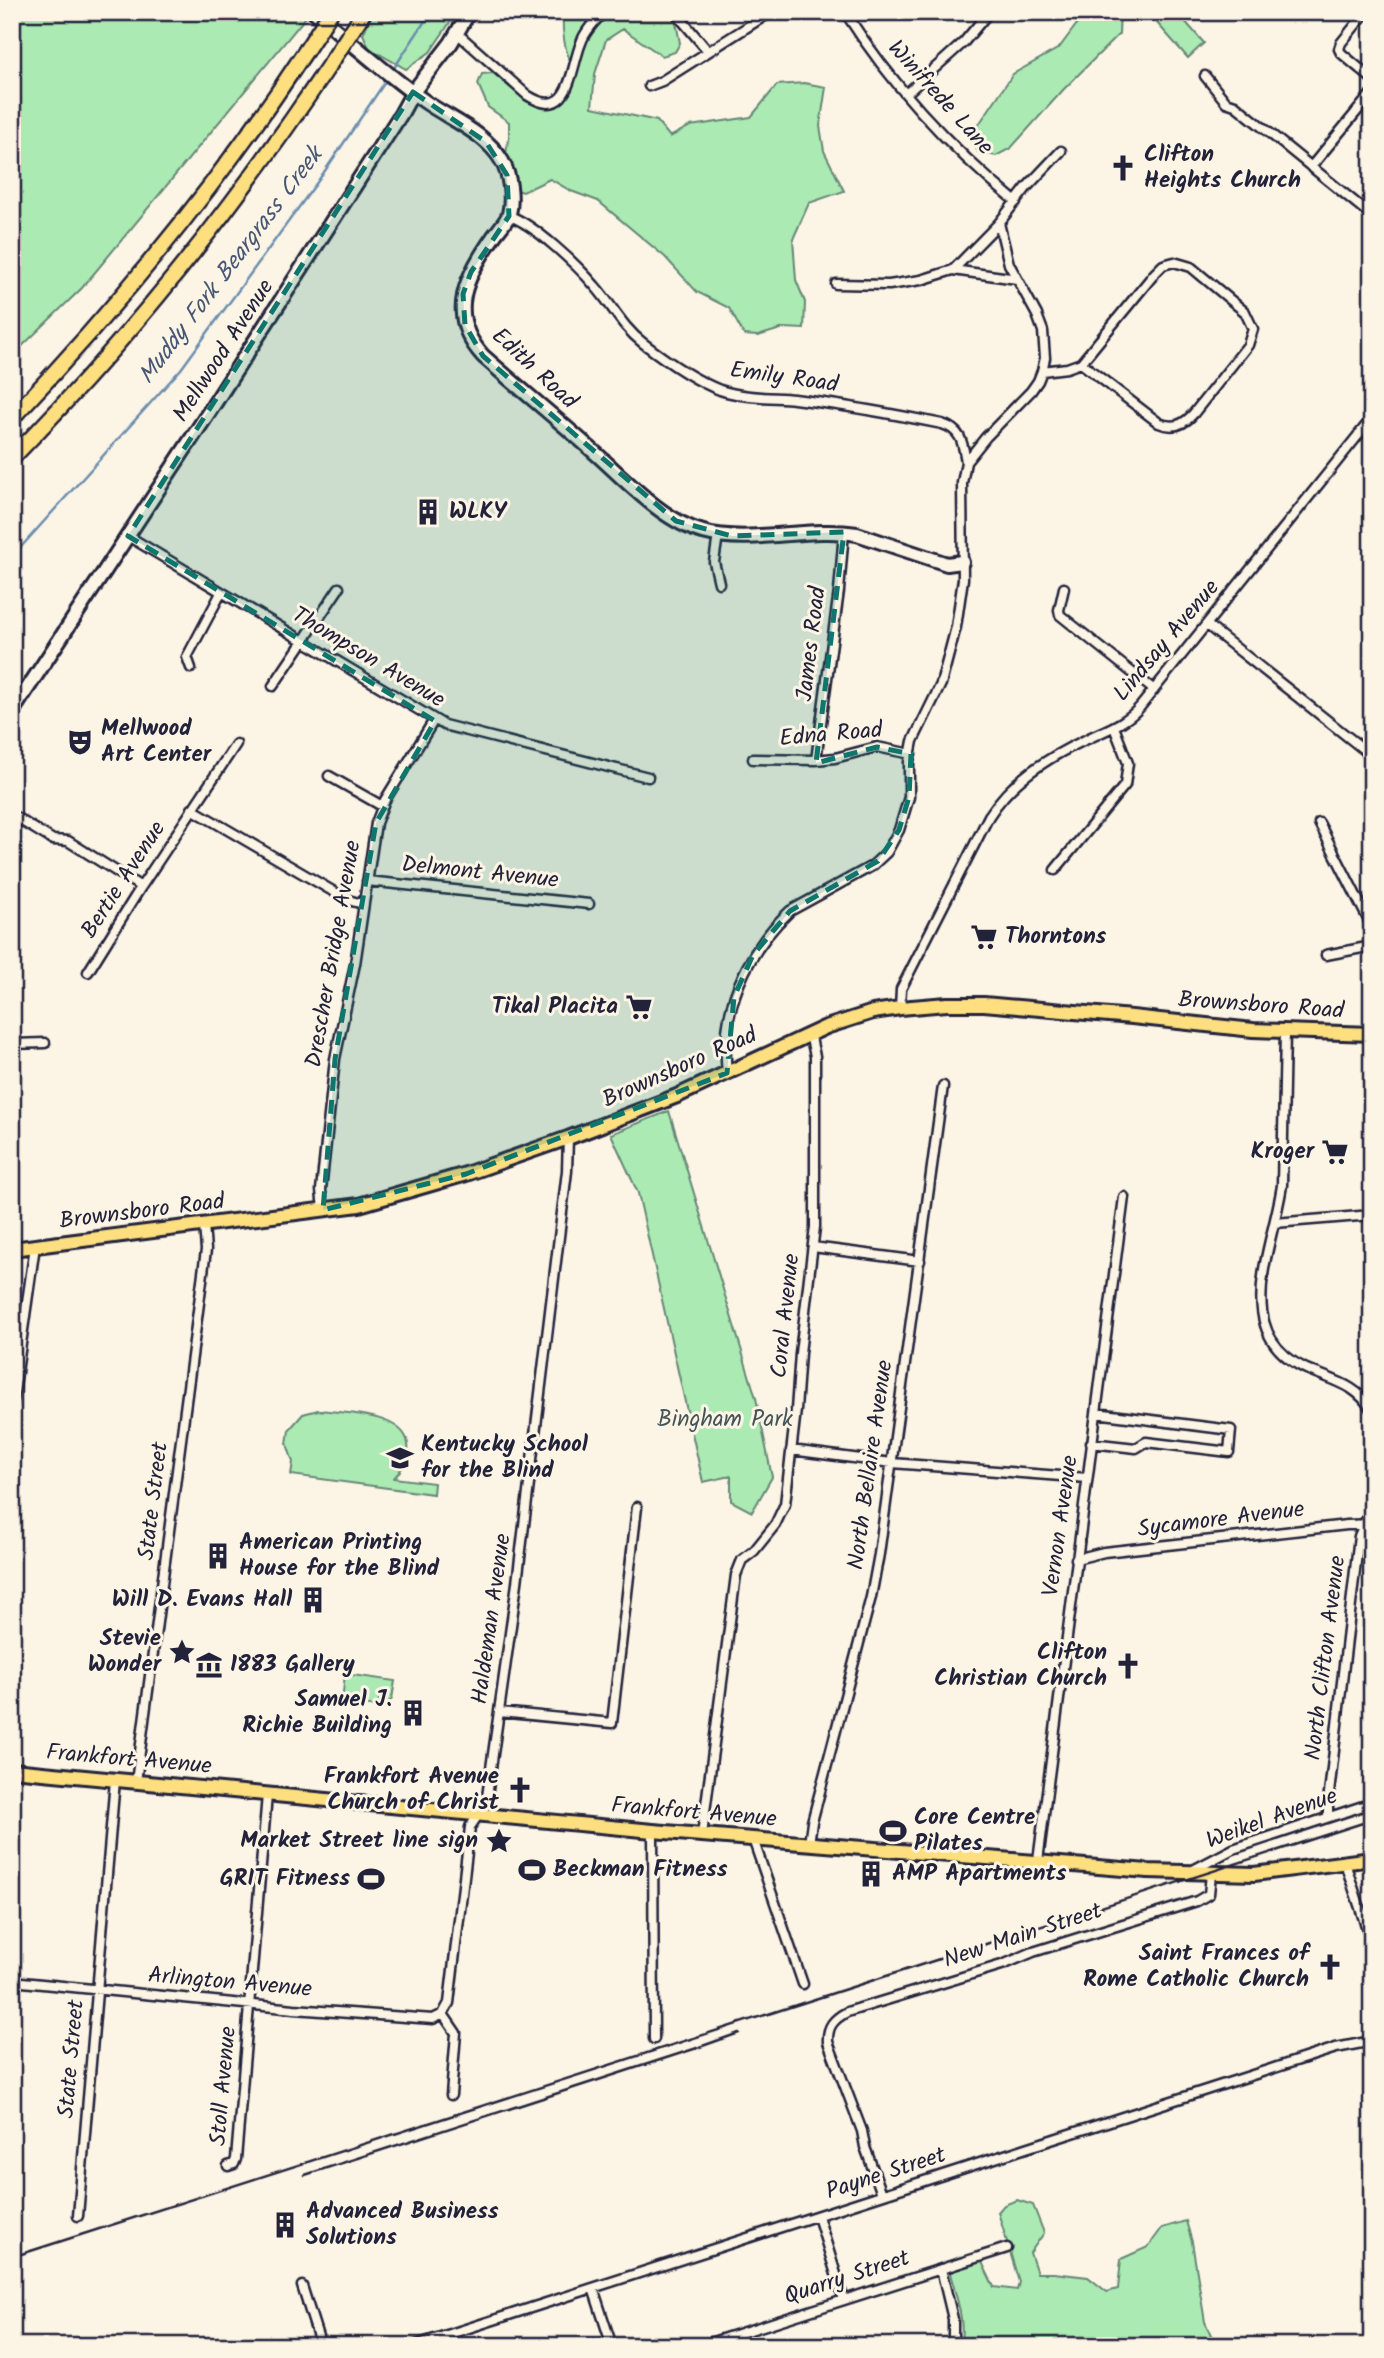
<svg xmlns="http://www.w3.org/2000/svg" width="1384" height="2358" font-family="Kalam,sans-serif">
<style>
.green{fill:#abebb3;stroke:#668677;stroke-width:2}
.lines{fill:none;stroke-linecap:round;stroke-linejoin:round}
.stream{stroke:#6b8daf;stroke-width:2.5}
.street-casing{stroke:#22223b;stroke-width:13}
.secondary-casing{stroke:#22223b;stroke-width:18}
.primary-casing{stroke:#22223b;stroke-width:18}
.highway-casing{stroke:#22223b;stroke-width:19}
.street{stroke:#fcf5e5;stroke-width:8}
.secondary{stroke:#fcf5e5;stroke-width:12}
.primary{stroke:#fddf80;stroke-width:12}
.highway{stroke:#fddf80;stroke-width:14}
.rail{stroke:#22223b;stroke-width:2.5}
.highway-bridge-casing{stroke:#22223b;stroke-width:19;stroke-linecap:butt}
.highway-bridge{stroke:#fddf80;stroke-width:14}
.marked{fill:#0f766e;fill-opacity:0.2;stroke:#0f766e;stroke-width:5;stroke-dasharray:14 9;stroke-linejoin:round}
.labels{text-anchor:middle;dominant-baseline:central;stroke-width:6;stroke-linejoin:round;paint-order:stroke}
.street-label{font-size:23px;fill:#22223b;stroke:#fcf5e5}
.poi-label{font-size:23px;font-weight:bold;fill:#22223b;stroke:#fcf5e5;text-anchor:start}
.park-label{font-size:23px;fill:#445459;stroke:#fcf5e5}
.water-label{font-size:24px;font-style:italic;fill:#475775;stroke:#fcf5e5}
</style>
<rect width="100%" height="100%" fill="#fcf5e5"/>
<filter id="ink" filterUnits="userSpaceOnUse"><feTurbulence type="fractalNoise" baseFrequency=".0143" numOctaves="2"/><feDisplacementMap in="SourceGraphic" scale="14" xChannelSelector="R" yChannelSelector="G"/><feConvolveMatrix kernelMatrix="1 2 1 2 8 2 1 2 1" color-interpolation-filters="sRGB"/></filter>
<g filter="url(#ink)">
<path class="green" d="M12,12H310L82,288L12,356Z
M373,12H457L430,52L406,69L369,48L363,34Z
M567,12H674L680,43L675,52L662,56L623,29L606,40L595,74L592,107L657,121L670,137L690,126L751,117L777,85L804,83L826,87L820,126L824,151L844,191L809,203L793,239L796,280L805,302L804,329L784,328L758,336L744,335L729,308L697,292L665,257L598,201L571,191L550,179L523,192L517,190L505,159L509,137V122L488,107L478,84L482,74L493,73L526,101L543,106L558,102L571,89L575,70C565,54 562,34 563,15Z
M1086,12H1120L1119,34L1064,89L1011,148L996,156L978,152L971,136L1013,74L1059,48Z
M1170,12H1177L1204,43L1188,58L1157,23Z
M669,1111L756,1398L772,1477L752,1512L731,1501V1476L703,1482L638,1193L611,1134Z
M318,1410C342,1413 404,1413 408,1444C410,1458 403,1468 394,1478L434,1483L433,1494L291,1475L293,1462L287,1444L289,1430L303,1414Z
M345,1674L395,1681L392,1699L389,1702L379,1700L378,1707L342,1702Z
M1017,2200L1033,2205L1044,2233L1030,2253L1037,2273H1054L1088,2277L1107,2292L1118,2289L1121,2259L1148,2247L1162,2228L1186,2221L1192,2242L1205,2322L1216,2346H960C966,2323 956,2296 950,2273L960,2266L982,2262L994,2287L1017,2290L1019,2282L998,2212L1004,2205Z"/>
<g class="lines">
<path class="stream" d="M392,71L431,12
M12,557L181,369L318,181L387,79"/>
<g class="street-casing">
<path id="street" d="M675,12L708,51
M845,12C891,84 950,148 1016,202
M1366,12L1341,43L1339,49L1341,53L1372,79
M457,33L527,95C570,123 570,70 581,43C585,31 595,21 604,12
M1205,76L1226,102L1235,105L1372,216
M649,86L662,81L771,12
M907,93L964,42L989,12
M1311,167L1372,93
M509,216C533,223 578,266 595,286C612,305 622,327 643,343C664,359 696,381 720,390C744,398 770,397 794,399C844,405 893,414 942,424C962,430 963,444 966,462
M1174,262L1191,267L1245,312L1253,329L1248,345L1194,413C1184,425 1173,429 1159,423L1081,363L1155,273L1163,265Z
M953,270L1017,279
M836,284L889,285L921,280L953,270L999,223
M1042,371L1067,368L1081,363
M718,535L714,562L719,583
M128,536L444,725L648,777
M1064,588L1059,610L1060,615L1154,690
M1207,625L1372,756
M191,668L187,657L221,593
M273,686L339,588
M753,759L816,760L835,758L877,747L911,754
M816,760L839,591L844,532
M329,776L382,806
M192,809L348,900L363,904
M12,815L53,840L68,841L141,887
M1319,823L1372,927
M1055,870L1125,785L1128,763L1114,727
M367,881L589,904
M1326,955L1372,946
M88,972L141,887L236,744
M900,1008L901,989L989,816C1012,780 1047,758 1085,740C1105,730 1125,724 1140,707L1372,418
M1285,1032L1282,1185C1273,1250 1225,1340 1316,1373C1339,1382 1360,1388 1372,1411
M12,1044L45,1043
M727,1073C720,1011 745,953 790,911L872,866L887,852L899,830L909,797V762L913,741L941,684L956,627L963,579L962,483L966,462L986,437L1031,391L1038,381L1042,371L1045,358L1043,331L1037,315L1009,264L999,223L1027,187L1061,151
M323,1210L321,1190L335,1059L355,964L376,823L385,800L434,720
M1275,1223L1372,1215
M813,1247L920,1261
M12,1407L35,1246
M1091,1443L1136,1448L1146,1442L1229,1452L1231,1430L1096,1413
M791,1450L892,1463L1087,1478
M1076,1559L1104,1552L1347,1525L1372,1524
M499,1712L612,1723L637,1507
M136,1782L206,1250L204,1225
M1328,1817V1802L1359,1536L1372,1506
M653,1831L654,2039
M702,1835L736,1575L742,1560L754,1551L775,1525L785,1504L796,1410L800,1353L815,1227V1056L810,1034
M753,1839L803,1984
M809,1844L812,1822L871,1597L879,1554L943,1086
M1038,1861L1124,1197
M1345,1863L1372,1944
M1193,1870L1233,1849L1372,1803
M12,1981L294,2009L433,2019L443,2014
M443,2014L449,2003L470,1827L486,1804L517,1583L567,1171L568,1138
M443,2014L456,2033L451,2095
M228,2166L234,2164L236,2159L267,1795
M882,2194L865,2147L862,2131L828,2042C827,2026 834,2019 847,2012L1005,1964L1033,1952L1197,1901L1209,1894L1211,1874
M78,2216L115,1780
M818,2216L844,2300
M941,2269L953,2319V2346
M302,2286L321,2346
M593,2288L612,2346
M413,2346L1336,2048L1372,2041
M700,2346L1007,2248"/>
</g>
<g class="secondary-casing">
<path id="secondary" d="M315,12C352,43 387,75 427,103C452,120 487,134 502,161C510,175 513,198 509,214C507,221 499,229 494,236C467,275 445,314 483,356C519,388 556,418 592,450C624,478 662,521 703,532C750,545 807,526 857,534L947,564L962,562
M12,712L211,409L401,114L413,92L451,43L469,12"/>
</g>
<g class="primary-casing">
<path id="primary" d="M12,1249L359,1205L466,1174L568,1138L677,1096L826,1027L873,1012L900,1008L947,1004H984L1132,1017L1253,1030L1372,1034
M12,1770L653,1831L1148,1871L1254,1874L1372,1859"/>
</g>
<g class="highway-casing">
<path id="highway" d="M12,418C121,303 220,182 307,49
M12,458C131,337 236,205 330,64"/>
</g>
<use href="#street" class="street"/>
<use href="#secondary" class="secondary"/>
<use href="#primary" class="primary"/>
<use href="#highway" class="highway"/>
<path class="rail" d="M305,2175L694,2049L739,2033
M12,2257L1372,1820"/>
<g class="highway-bridge-casing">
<path id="highway-bridge" d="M307,49L331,12
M330,64L364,12"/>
</g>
<use href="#highway-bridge" class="highway-bridge"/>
</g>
</g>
<path class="marked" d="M413,92L486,142L507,175L509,216L471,272L463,294L465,325L483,356L676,521L732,536L844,532L816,763L877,747L911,754L909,797L899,830L878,861L790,911L753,955L734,997L727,1073L466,1174L323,1210L335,1059L376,823L435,721L128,536Z"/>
<defs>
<g id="church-bare" transform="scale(2.1)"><path d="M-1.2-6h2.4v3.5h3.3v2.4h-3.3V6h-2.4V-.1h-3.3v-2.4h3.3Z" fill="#22223b" stroke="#fcf5e5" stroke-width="2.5" paint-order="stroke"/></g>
<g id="building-bare" transform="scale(2.1)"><path d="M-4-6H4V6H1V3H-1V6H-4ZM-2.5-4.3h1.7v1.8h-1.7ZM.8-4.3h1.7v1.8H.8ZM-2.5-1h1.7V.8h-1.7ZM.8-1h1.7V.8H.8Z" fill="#22223b" stroke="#fcf5e5" stroke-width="2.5" paint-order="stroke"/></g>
<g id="theatre-bare" transform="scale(2.1)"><path d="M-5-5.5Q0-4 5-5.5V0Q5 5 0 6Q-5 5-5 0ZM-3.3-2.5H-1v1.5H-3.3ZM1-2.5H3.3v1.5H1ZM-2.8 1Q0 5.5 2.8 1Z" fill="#22223b" stroke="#fcf5e5" stroke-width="2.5" paint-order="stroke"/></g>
<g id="supermarket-bare" transform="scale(2.1)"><path d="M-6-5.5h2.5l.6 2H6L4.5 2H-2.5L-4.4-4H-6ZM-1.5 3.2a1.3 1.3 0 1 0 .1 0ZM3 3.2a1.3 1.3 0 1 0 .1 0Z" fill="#22223b" stroke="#fcf5e5" stroke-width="2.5" paint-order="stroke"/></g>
<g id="school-bare" transform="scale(2.1)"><path d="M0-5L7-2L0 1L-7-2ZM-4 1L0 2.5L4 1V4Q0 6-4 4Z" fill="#22223b" stroke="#fcf5e5" stroke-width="2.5" paint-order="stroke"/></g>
<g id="sight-bare" transform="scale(2.1)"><path d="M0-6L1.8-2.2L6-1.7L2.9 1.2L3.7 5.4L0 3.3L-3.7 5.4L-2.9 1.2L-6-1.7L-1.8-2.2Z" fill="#22223b" stroke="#fcf5e5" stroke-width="2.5" paint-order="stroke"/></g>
<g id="museum-bare" transform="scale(2.1)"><path d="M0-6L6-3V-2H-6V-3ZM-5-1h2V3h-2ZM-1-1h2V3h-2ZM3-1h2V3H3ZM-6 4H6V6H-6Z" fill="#22223b" stroke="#fcf5e5" stroke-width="2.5" paint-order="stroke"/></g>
<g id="stadium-bare" transform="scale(2.1)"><path d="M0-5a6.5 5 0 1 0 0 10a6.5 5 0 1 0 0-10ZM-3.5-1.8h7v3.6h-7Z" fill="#22223b" stroke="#fcf5e5" stroke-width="2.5" paint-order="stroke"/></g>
</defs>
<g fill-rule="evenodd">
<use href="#church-bare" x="1123" y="168"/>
<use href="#building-bare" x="428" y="512"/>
<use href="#theatre-bare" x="80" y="742"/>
<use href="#supermarket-bare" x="984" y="937"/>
<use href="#supermarket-bare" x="639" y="1007"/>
<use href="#supermarket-bare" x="1335" y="1152"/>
<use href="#school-bare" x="400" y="1458"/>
<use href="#building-bare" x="218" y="1556"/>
<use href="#building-bare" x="313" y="1600"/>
<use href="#sight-bare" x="182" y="1652"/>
<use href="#museum-bare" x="209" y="1665"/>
<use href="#church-bare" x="1128" y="1666"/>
<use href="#building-bare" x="413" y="1713"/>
<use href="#church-bare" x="520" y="1790"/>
<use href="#stadium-bare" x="893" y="1831"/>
<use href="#sight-bare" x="499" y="1841"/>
<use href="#stadium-bare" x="532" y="1870"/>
<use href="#building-bare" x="871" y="1874"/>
<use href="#stadium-bare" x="371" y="1879"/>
<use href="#church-bare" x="1330" y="1967"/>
<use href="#building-bare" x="285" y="2225"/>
</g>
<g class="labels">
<g class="street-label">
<text transform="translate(940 98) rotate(48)">Winifrede Lane</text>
<text transform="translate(224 351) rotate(-57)">Mellwood Avenue</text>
<text transform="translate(534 369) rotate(43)">Edith Road</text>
<text transform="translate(784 378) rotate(8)">Emily Road</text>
<text transform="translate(1167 641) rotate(-50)">Lindsay Avenue</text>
<text transform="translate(812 644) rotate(-83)">James Road</text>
<text transform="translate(368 658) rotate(31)">Thompson Avenue</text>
<text transform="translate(831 735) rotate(-5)">Edna Road</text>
<text transform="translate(480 873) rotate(6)">Delmont Avenue</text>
<text transform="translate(124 880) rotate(-57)">Bertie Avenue</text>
<text transform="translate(334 954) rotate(-80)">Drescher Bridge Avenue</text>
<text transform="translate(1261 1006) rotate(4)">Brownsboro Road</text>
<text transform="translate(680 1068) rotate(-24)">Brownsboro Road</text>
<text transform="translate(142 1212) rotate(-7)">Brownsboro Road</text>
<text transform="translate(786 1316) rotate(-84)">Coral Avenue</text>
<text transform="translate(871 1465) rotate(-82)">North Bellaire Avenue</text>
<text transform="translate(154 1501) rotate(-83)">State Street</text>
<text transform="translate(1221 1520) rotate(-7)">Sycamore Avenue</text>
<text transform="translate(1061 1526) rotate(-82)">Vernon Avenue</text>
<text transform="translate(492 1619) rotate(-82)">Haldeman Avenue</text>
<text transform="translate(1326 1658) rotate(-83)">North Clifton Avenue</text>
<text transform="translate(129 1760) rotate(5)">Frankfort Avenue</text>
<text transform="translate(694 1813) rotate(5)">Frankfort Avenue</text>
<text transform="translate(1272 1819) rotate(-20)">Weikel Avenue</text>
<text transform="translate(1023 1936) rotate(-18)">New Main Street</text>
<text transform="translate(230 1983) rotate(5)">Arlington Avenue</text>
<text transform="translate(72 2059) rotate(-85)">State Street</text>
<text transform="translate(224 2086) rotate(-85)">Stoll Avenue</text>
<text transform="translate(886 2174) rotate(-18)">Payne Street</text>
<text transform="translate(847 2278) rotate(-18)">Quarry Street</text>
</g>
<g class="poi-label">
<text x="1144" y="155">Clifton<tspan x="1144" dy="26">Heights Church</tspan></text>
<text x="449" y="512">WLKY</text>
<text x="101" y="729">Mellwood<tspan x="101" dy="26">Art Center</tspan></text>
<text x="1005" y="937">Thorntons</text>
<text x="618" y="1007" text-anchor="end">Tikal Placita</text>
<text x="1314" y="1152" text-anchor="end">Kroger</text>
<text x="421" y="1445">Kentucky School<tspan x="421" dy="26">for the Blind</tspan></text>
<text x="239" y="1543">American Printing<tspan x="239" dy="26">House for the Blind</tspan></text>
<text x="292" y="1600" text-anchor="end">Will D. Evans Hall</text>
<text x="161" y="1639" text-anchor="end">Stevie<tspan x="161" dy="26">Wonder</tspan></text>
<text x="1107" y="1653" text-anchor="end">Clifton<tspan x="1107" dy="26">Christian Church</tspan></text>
<text x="230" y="1665">1883 Gallery</text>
<text x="392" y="1700" text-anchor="end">Samuel J.<tspan x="392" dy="26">Richie Building</tspan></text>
<text x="499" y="1777" text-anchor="end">Frankfort Avenue<tspan x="499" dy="26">Church of Christ</tspan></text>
<text x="914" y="1818">Core Centre<tspan x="914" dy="26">Pilates</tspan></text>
<text x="478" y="1841" text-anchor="end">Market Street line sign</text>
<text x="553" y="1870">Beckman Fitness</text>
<text x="892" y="1874">AMP Apartments</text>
<text x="350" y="1879" text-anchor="end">GRIT Fitness</text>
<text x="1309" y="1954" text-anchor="end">Saint Frances of<tspan x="1309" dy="26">Rome Catholic Church</tspan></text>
<text x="306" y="2212">Advanced Business<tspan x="306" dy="26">Solutions</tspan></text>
</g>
<g class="park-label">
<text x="725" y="1420">Bingham Park</text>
</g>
<g class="water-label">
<text transform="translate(231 266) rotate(-53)">Muddy Fork Beargrass Creek</text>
</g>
</g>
<rect width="1384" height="2358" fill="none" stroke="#fcf5e5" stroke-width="42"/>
<rect x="21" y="21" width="1342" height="2316" fill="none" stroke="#22223b" stroke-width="2.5" filter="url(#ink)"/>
</svg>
